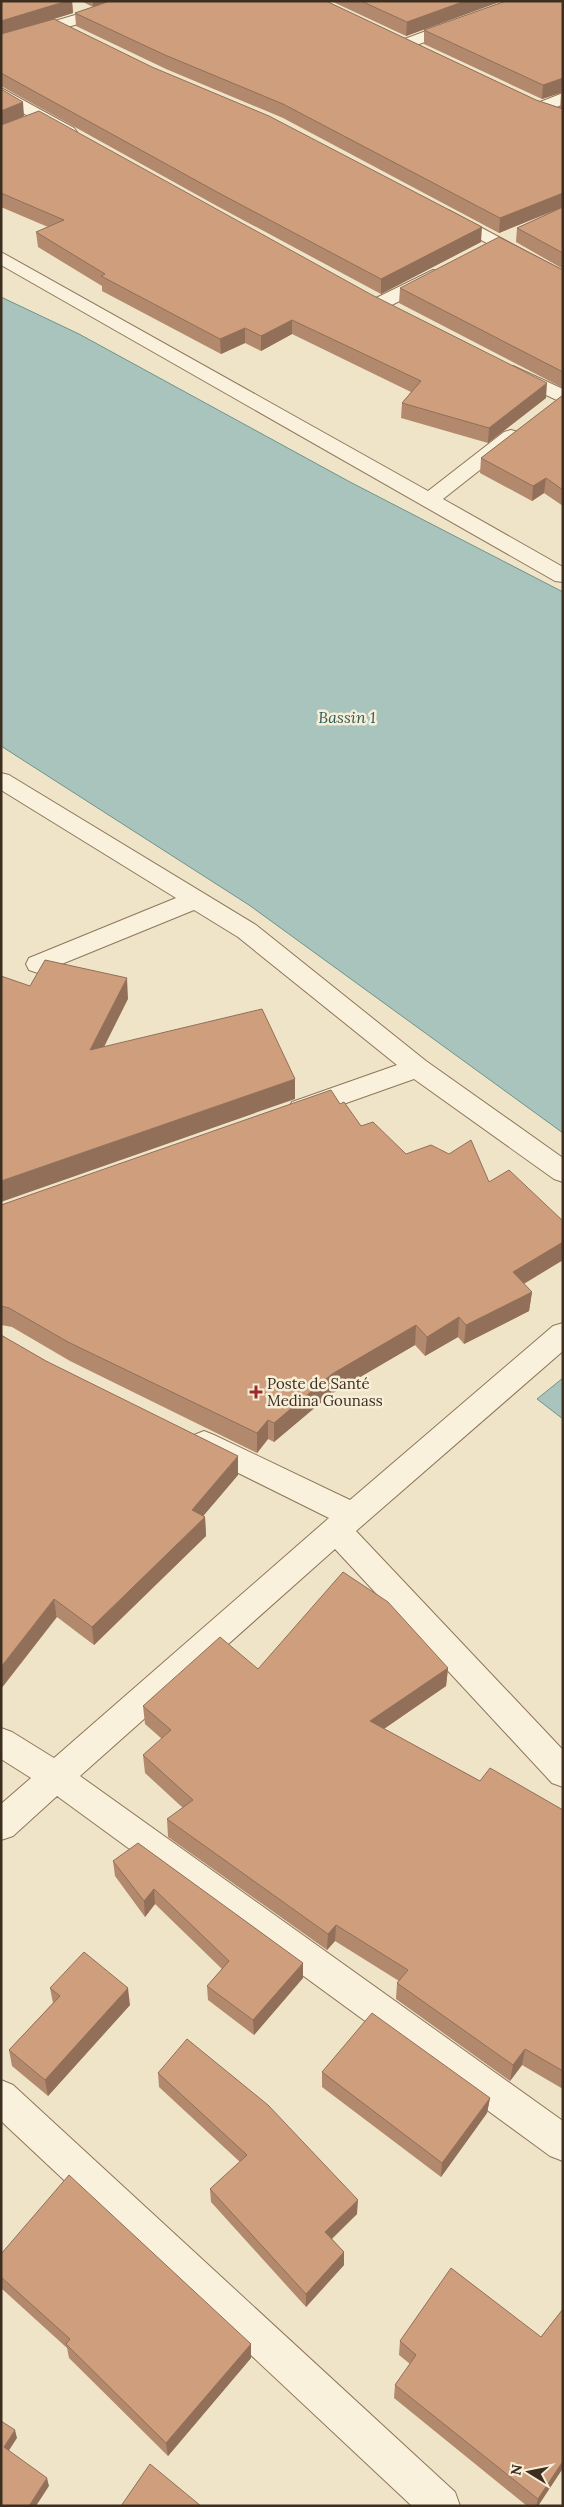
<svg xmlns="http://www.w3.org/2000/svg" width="564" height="2507" font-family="Lora,serif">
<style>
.water{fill:#a9c4bc;stroke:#6f938a}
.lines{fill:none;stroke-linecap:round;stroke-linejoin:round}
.minor-casing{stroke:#8d765c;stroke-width:2}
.minor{fill:#faf1dc;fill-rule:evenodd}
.wall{fill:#b2896c}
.shaded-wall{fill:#916f58}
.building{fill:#cf9f7d;stroke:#916f58}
.poi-dot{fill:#9e2a2b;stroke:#f7eed8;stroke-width:2}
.labels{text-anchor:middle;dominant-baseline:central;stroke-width:5;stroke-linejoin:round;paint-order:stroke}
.poi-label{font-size:15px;fill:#3d2e20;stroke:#f7eed8;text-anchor:start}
.water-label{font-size:16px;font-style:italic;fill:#2f5d5a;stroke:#f7eed8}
</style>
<rect width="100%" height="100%" fill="#f0e4c8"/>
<path class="water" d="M1,297L79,334L350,482L563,592V1133L249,905L1,746Z
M563,1378V1419L537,1399Z"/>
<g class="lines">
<g class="minor-casing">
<path id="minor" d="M508,1H532L530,4L411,47L405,49L397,44L399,41Z
M92,10L100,15L98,18L1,47V37Z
M1,88L74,128L77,132L74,136H62L1,100Z
M563,93V104L547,112H535L533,108L535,104Z
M448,210L563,271V284L442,219L439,215L442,211Z
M1,252L428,491L504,432L511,430L518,432L521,436L518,440L443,499L563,567V582L555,581L1,265Z
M433,270L440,272L442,276L440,280L386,308H372L370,304L372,300Z
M513,366L563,389V403L506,376L503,372L506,368Z
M1,773L9,775L256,925L426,1061L563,1158V1182L554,1179L414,1079L301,1119L292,1116L288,1109L292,1102L397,1065L238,937L194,910L47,970L38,973L29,970L26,964L29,958L176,898L1,790Z
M563,1323V1351L356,1531L563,1750V1787L552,1783L335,1549L80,1776L563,2121V2161L550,2156L57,1796L13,1836L1,1840V1804L31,1778L1,1759V1728L12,1732L54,1758L329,1518L194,1451L189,1443L194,1435L204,1431L214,1435L350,1500L553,1326Z
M1,2080L13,2085L455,2492L460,2506H412L1,2121Z"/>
</g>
<use href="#minor" class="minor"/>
</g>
<path class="wall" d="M1,1H72L73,13L54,19L481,242L381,294L217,206L1,86Z
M81,1H326L536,100L561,108H560L561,93L563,92V207L499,233L283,118L166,69L76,26L75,13L93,7Z
M331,1H502L406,36Z
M424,30L563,92L542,99L424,44Z
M1,89L24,116L9,122L546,398L488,443L401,418L402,403L411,392L292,334L261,351L245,343L221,354L102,291V286L38,247L36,232L48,227L1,207Z
M563,207V269L516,242L517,228Z
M563,270V388L399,303L400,288Z
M563,395V506L544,493L532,501L480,473L481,458Z
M340,1104L361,1126L406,1154L489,1182L563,1221V1260L524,1284L532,1292L529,1311L464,1344L458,1337L425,1356L415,1345L331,1394L274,1442L268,1439L257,1453L70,1361L12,1327L1,1325V1205Z
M1,1335L238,1475L203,1516L205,1517L206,1536L94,1645L57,1617Z
M448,1668L446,1686L384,1729L480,1781L563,1810V2089L522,2065L510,2081L396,1999L397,1983L399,1981L335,1941L327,1950L168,1837L167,1819L183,1808L145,1773L143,1755L162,1739L145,1724L143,1706L258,1669Z
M113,1861L303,1978L254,2035L208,2000L207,1986L222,1969L155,1904L145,1917L115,1876Z
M50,1988L130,2005L48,2096L12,2066L9,2050L53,2003Z
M322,2072L490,2098L487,2113L441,2177L322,2087Z
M158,2073L357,2214L332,2239L344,2252V2265L306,2307L211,2202L210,2189L240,2162L159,2087Z
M1,2254L251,2344V2358L168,2456L69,2358L67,2348L1,2288Z
M563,2309V2468L538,2506H527L394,2398L395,2385L410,2364L399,2355L400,2341L541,2337Z"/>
<path class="shaded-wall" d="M67,1H72L73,13L1,35V21Z
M93,1H111L93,7Z
M465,1H502L406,36L407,22Z
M563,78V92L542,99L543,85Z
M23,102L24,116L1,126V111Z
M563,193V207L499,233L500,218Z
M482,227L481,242L381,294V279Z
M292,320V334L261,351V336Z
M245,328V343L221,354L220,339Z
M547,383L546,398L488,443L489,428Z
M546,478L544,493L532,501L533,486Z
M127,978L128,999L92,1071L90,1050Z
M295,1079V1099L1,1202V1181Z
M563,1242V1260L511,1291L513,1272Z
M532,1292L529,1311L464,1344L466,1325Z
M459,1317L458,1337L425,1356L427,1337Z
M416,1325L415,1345L331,1394L274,1442V1423L332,1374Z
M268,1420V1439L257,1453V1433Z
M238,1456V1475L193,1528L192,1510Z
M205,1517L206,1536L94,1645L92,1627Z
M54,1599L57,1617L1,1689V1667Z
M448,1668L446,1686L369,1739L370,1721Z
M154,1889L155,1904L145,1917L144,1901Z
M336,1925L335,1941L327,1950L328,1934Z
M303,1963V1978L254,2035L253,2020Z
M128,1988L130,2005L48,2096L45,2080Z
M525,2049L522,2065L510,2081L513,2065Z
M490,2098L487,2113L441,2177L442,2163Z
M358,2200L357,2214L325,2245V2232Z
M344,2252V2265L306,2307V2294Z
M251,2344V2358L168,2456L166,2443Z
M15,2430L17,2438L6,2455L4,2447Z
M563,2461V2468L538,2506H536L538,2499Z
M47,2478L49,2486L36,2506H29Z"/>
<path class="building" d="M1,1H67L1,21Z
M110,1H326L536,100L563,109V193L500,218L283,104L165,55L75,13Z
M361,1H465L407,22Z
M506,1H563V78L543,85L424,30Z
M54,19L152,67L269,116L482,227L381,279L217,192L1,73V34Z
M1,89L23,102L1,111Z
M39,111L372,295L547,383L489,428L402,403L421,381L292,320L261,336L245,328L220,339L101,276L105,274L36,232L64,220L1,193V125Z
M563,207V253L517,228Z
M499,237L563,270V372L400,288Z
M563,395V490L546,478L533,486L481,458Z
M45,960L127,978L90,1050L262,1009L295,1079L1,1181V976L30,986Z
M331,1090L340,1104L344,1102L361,1126L373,1122L406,1154L431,1145L449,1154L471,1140L489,1182L509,1170L563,1221V1242L513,1272L532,1292L466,1325L459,1317L427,1337L416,1325L332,1374L274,1423L268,1420L257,1433L68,1342L9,1308L1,1306V1205Z
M1,1335L46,1361L238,1456L192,1510L205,1517L92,1627L54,1599L1,1667Z
M343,1572L388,1602L448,1668L370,1721L480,1781L490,1768L563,1810V2071L525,2049L513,2065L397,1983L408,1970L336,1925L328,1934L167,1819L193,1800L143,1755L171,1730L143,1706L220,1637L258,1669Z
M138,1843L303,1963L253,2020L207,1986L229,1961L154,1889L144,1901L113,1861Z
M84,1952L128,1988L45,2080L9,2050L60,1996L50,1988Z
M372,2013L490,2098L442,2163L322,2072Z
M187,2039L268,2105L358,2200L325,2232L344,2252L306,2294L210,2189L247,2155L158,2073Z
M69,2175L251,2344L166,2443L66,2344L70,2339L1,2277V2254Z
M451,2268L541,2337L563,2309V2461L538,2499L395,2385L416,2355L400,2341Z
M1,2421L15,2430L4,2447L47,2478L29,2506H1Z
M150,2464L201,2506H121Z"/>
<path class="poi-dot" d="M253.5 1384.5h5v5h5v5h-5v5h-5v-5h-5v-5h5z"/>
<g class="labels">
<g class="poi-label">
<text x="267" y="1383">Poste de Santé<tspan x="267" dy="17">Medina Gounass</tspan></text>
</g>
<g class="water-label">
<text x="347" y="717">Bassin 1</text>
</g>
</g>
<rect width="564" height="2507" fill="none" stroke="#3d2e20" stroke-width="5"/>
<g transform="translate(529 2472) rotate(280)" stroke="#f7eed8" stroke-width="4" paint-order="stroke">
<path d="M0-4L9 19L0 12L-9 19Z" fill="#3d2e20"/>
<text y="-8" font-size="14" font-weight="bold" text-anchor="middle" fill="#3d2e20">N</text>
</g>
</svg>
